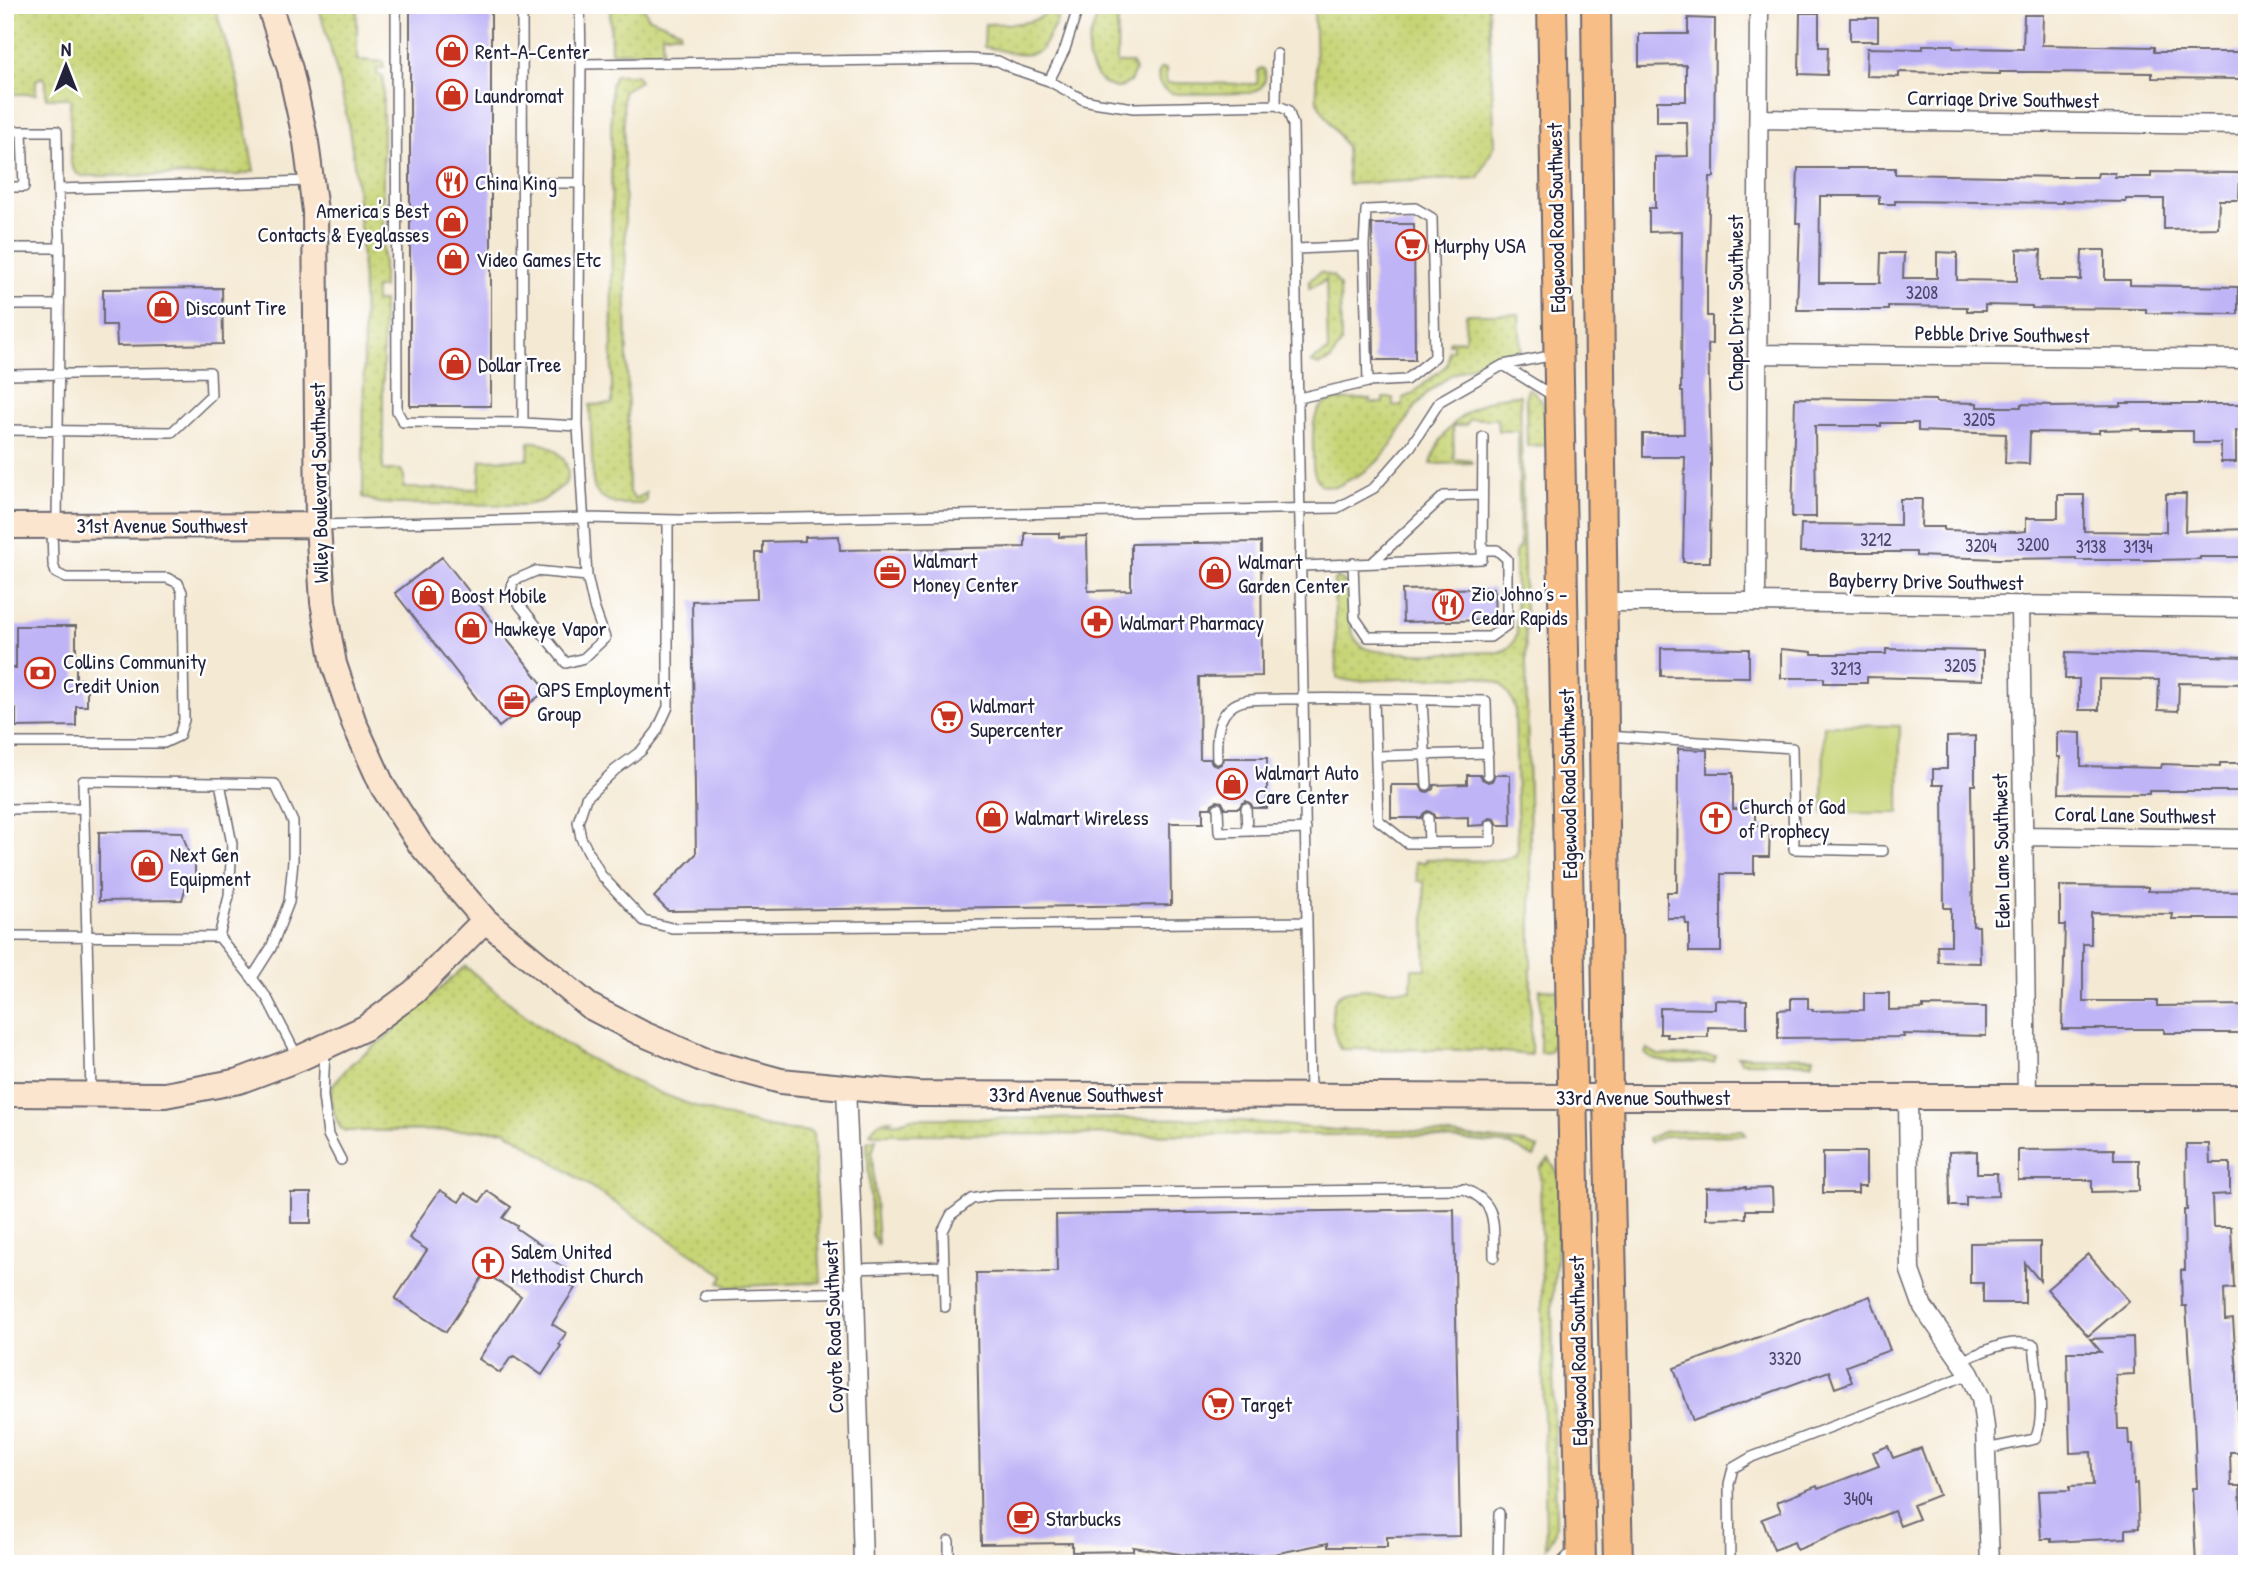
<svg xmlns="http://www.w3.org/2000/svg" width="2252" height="1569" font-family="'Patrick Hand',sans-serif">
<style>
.grass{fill:url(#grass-dots);stroke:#747b58;stroke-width:2}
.garden{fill:#c7d475;stroke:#747b58;stroke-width:2}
.building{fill:#bfb4f6}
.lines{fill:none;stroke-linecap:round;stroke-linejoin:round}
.lane-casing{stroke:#6c6870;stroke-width:12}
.street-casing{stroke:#6c6870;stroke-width:21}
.secondary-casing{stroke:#6c6870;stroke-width:28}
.primary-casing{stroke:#6c6870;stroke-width:32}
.lane{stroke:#fff;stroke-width:9}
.street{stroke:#fff;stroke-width:18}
.secondary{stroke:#fce5cf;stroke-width:24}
.primary{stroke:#f7be88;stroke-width:28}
.labels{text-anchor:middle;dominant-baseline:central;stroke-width:5;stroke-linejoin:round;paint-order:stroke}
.number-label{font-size:18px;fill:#49466a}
.poi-label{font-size:21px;fill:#22223b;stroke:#fff;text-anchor:start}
.street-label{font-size:21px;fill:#22223b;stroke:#fff}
</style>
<defs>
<pattern id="grass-dots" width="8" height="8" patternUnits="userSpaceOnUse" patternTransform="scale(1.75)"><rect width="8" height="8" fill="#c7d475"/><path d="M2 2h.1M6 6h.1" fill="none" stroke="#abb666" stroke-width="1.8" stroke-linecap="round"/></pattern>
</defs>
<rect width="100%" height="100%" fill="#fff"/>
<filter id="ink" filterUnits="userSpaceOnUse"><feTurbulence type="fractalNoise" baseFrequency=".0143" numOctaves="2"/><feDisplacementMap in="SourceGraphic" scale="14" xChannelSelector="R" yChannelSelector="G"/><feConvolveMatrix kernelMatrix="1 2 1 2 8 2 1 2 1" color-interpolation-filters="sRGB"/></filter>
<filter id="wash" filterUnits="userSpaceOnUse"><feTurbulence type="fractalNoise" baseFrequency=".00686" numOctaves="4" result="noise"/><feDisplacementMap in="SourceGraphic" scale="28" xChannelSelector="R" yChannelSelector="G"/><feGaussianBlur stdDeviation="1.57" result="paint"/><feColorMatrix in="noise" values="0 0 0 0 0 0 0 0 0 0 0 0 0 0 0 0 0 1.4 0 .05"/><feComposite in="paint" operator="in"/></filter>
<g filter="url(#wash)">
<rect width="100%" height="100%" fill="#f4e9d3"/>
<path class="grass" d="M5,5H214L237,78L254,171L239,175L81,176L75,172L71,164L70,98H46V81L42,77L36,80V94H5Z
M318,5H357V60L383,62L384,68H377V74L383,76V288H375V301H383V470H401L404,476V488L479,489L481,460L528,459L529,442C549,439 577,463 565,484L542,501L526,505L396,504L379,503L363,497C363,377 369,254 350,135C343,91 331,48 318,5Z
M610,5H643L648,17L680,30V34H662L663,51L611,52Z
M1054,5H1061L1056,23L1041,50C1022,61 1004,49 984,47L985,24C1011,23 1037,28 1054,5Z
M1101,5H1118L1117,63H1132L1135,71L1130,82L1119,88C1097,87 1085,63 1089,43C1091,30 1098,18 1101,5Z
M1314,5H1488L1495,145L1478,178L1348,184L1346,147L1317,102Z
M1161,68L1166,69V83L1257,84L1258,70L1262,68L1265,71C1267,83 1261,90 1250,93L1177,94C1163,92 1153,82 1161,68Z
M615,75H636L640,81L623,91L629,492L635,499L646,493V501L642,504H614L599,495L595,490L593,482L590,405L612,404L611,85Z
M1320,272L1333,276L1340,286L1341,343L1331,360L1319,365L1311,362L1328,351L1326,280L1309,289L1310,280Z
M1466,314H1519L1521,350L1489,358L1451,375L1427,393L1414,408L1391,446L1377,462L1364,472L1336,487L1321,485C1311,472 1313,464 1313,448C1312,396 1324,400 1370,399L1371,403H1383V398H1393V406L1403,405V398L1411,395L1447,365L1449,350H1453V344H1449L1450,341L1465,340Z
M1528,388C1550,401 1548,423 1549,445L1527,446L1526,394Z
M1520,395L1531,886V1055L1484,1050L1340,1049C1335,1038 1332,1028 1332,1016C1332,1009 1333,1000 1339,995C1350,986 1395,990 1411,990L1412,969H1426L1424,882L1417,881L1416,862H1426V859C1447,859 1494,864 1511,857C1517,855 1516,854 1518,849L1515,708L1512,700L1501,684L1479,676L1351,681L1337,678L1334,580L1338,578L1348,586C1348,605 1345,634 1363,647C1376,657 1476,652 1498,652C1510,650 1513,644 1517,634L1515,553L1520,545L1518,433L1516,431H1498L1497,419H1470L1466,425L1453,426L1454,459L1471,461L1472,463L1431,464C1440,425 1480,395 1520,395Z
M465,966C495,991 525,1017 557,1039C620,1080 695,1111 768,1127C783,1130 797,1130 811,1132L813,1135L821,1282L729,1287L719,1282L724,1275L505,1130L345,1131L340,1127L336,1119L332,1106L331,1090L334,1083L351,1064L389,1035Z
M1540,989L1558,990V1033L1550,1052L1540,1053Z
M1647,1049L1658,1055L1716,1056L1714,1062C1691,1062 1664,1067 1645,1054Z
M1738,1056L1814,1057L1812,1063L1741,1062Z
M912,1118L1218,1119L1335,1130H1402L1525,1143L1538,1148L1534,1157L1511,1145L1408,1135L873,1134L870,1133C875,1124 882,1119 892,1119L888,1122L893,1124Z
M1743,1130L1746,1135L1666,1136L1650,1142L1648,1138L1666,1131Z
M876,1139L872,1154L878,1246L872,1235L867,1142Z
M1549,1159L1560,1177L1562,1195L1552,1306L1556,1523L1554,1535L1546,1548L1540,1168Z"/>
<path class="garden" d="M1824,725L1900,726L1899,813H1823Z"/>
<g id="blocks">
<path class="building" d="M410,5H491V406H410Z
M1800,13H1819V47H1828L1827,75L1799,74Z
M2024,15H2043L2042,45L2154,47V52H2241V79L2152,78V73L2035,72H2000V74L1899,72V77L1866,76L1867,48L1923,49V45H1953V48L2023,49Z
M1688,18L1715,19L1714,177H1710L1707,277V316H1712V344H1708L1711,462L1710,562H1683L1685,457H1643V434H1684L1683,392H1681L1682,231L1649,232V208H1655V157L1688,156L1687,122H1657V101H1686V65L1639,66V34H1688Z
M1850,18H1878V41H1850Z
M1798,168H1895V174L2062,177H2097L2098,173H2115V177H2151V172L2240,173L2239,200H2219L2218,228L2164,229V199H2126V202L2062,201V203L1895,201V204H1879V196H1820L1819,283H1880L1881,253H1904L1903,278H1937V252L1957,253V280L2017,281V249L2041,250L2040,280H2081L2082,250H2105V280H2130V285L2238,287V314L2146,313V309L2032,308V306L1985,305V311H1967V307L1888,306V310H1797L1800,223H1796Z
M1372,224H1414L1415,360H1374Z
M222,288L223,344L117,346L116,325H103V289Z
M1795,398L1936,400V402L1977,403V407H2021V404L2051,405V407L2121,406V403H2154V404H2247V430L2236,431V462H2221V443H2193V431H2141V429L2099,430V433L2030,432L2029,464L2005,463L2006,434L1918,431V423H1881V426H1815L1816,517H1792Z
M2166,494H2186L2185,531L2247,529V557H2200V559L2155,560H2076V558L1998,559L1916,556V552H1800L1801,524L1900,525V499H1922L1921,527H1944V530L2016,532L2026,531V518H2058V495H2084V531L2166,532Z
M1025,533H1059V537L1087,536L1088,591L1131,590V544L1261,542L1262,676L1199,677L1200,759H1210L1212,763L1217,766L1221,764L1224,758H1267V808H1253L1251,804L1246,801L1242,803L1239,808H1225L1222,802L1217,801L1212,804L1211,808H1203V823H1170L1171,905L668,911L654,897L696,854L692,601L757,599L756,553H763V542L805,541V537L839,536L840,550L1025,547Z
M442,557L547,690L499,727L395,593Z
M1494,588L1495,620L1403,622L1402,590Z
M16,626H76V679H82V686H87V706H76V726L16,727V709H5V668H16Z
M1661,648L1749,649V677L1661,676Z
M1781,649L1812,652V654H1886V649L1983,651V680L1867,677V683H1824V678H1781Z
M2066,652L2247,657V684L2179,683L2178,711L2158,710L2159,680L2099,679V710H2079V679H2065Z
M2057,732L2081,733V766L2161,768L2162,764L2220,766V763H2247V791H2149V794L2059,793L2060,757H2057Z
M1975,736V785H1971L1973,926H1979L1980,963L1938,962L1937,945H1951V908H1944L1943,785H1933V769H1947V737Z
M1678,749L1707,750V773H1733V809H1755V826H1770L1769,857H1754V874H1721V952H1689V924H1686L1685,918H1667V892H1677Z
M1467,775H1481L1482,779L1488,782L1492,781L1495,775H1510L1511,825H1498L1495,819L1490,818L1485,821L1484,825L1468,826V817L1435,818L1433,814L1428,811L1424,813L1421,818H1391V785H1420L1423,791L1428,792L1433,789L1434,785L1467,784Z
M141,831L182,832L190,857H195V875L189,876L182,900L99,901V832Z
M2060,886L2148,887V891L2247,892V919H2172L2173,914L2091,913V944H2083V1001H2157V1006L2247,1005V1033H2164V1029H2062L2065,925H2060Z
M1864,993H1889V1010L1923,1009V1006L1986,1007V1036L1903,1034L1904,1037L1778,1038V1010L1791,1009V998H1808V1009H1813V1011L1864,1010Z
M1715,1000L1747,1001V1028L1708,1027V1037H1667V1034H1660V1008L1715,1009Z
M2186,1144H2209L2210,1163H2230V1194L2212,1195L2213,1227H2231L2234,1288L2224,1289L2225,1320L2233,1319L2237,1374L2238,1452H2230L2231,1486H2240L2243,1564H2196L2192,1488H2197L2194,1421L2186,1306H2182L2181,1270H2185L2184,1210H2187Z
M2114,1149V1160H2139V1191L2092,1192V1180H2018V1150Z
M1977,1151V1173H1997L1998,1196L1966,1197V1206H1950L1949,1152Z
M1823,1152H1866V1186H1858V1193H1823Z
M1746,1187V1189L1772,1188L1773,1210H1746V1218L1706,1219V1188Z
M440,1190L459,1202L465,1193L480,1202L487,1191L511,1207L503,1218L517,1226L516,1228L551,1252L548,1257L566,1269L560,1278L575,1288L552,1324L566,1333L559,1344L561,1346L542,1375L514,1356L512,1358L511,1357L500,1373L479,1359L521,1296L485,1273L446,1332L395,1299L427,1250L409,1238L416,1227L415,1226Z
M291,1193H311V1223H291Z
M1454,1209L1460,1536L1387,1537V1547H1328V1543L1274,1554L1230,1557L1186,1555L1133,1547V1551L1072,1552V1543L981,1544L976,1273L1057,1272L1056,1215Z
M2040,1242V1281L2025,1263V1303H1983V1283H1970V1243Z
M2088,1254L2129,1301L2088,1336L2047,1289Z
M1870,1296L1890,1350L1846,1366L1852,1382L1835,1388L1829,1371L1693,1421L1674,1368Z
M2133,1337L2134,1374L2116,1375L2118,1429H2128L2129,1444H2133L2134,1484L2137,1483L2139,1528L2126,1529V1538L2051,1542V1539H2041L2038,1491L2070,1490V1486L2093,1485L2091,1452L2070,1453L2067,1352H2101L2090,1339Z
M1888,1446L1893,1458L1921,1448L1939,1495L1913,1505L1919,1519L1900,1526L1894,1511L1797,1550L1794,1542L1774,1550L1762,1519L1781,1512L1777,1502L1817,1486L1818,1489L1879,1466L1873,1452Z"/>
</g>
</g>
<g filter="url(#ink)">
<use href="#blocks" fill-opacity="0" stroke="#6c6870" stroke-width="2"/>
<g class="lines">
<g class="lane-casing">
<path id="lane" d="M396,5L397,411L403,422L523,423L578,426
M522,5L523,423
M580,5L581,64L578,426L587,576L536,571L513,581L511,594L566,663L584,658L605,638L594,607L587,576
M581,64L970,59L998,61L1014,69L1049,81L1084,100L1099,103L1134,108L1276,105L1288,110L1293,125L1310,1093
M1049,81L1065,49L1079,5
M1276,105L1277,54
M5,131H57L58,189L309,181
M522,183H580
M5,187H24L22,131
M1364,246L1366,210L1415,208L1432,218L1435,357L1406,380L1368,382
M5,248H60
M1296,249L1364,246L1368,382L1299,398
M5,305H59
M1503,365L1555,397
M5,375L210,372L211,395L172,432L5,430
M668,520V707L657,731L641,751L615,770L586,798L578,822L581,838L601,875L644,921L672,928L1307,922
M57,524L60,248L58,189
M320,525L585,518L679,520L1337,508L1374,488L1411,446L1440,401L1503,365L1555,355
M1373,562L1444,496L1482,495
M1353,563L1355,618L1368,637H1490L1507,625V559L1497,550H1482
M1302,566L1482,559L1483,437
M1374,700L1378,820L1407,843L1491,842V825
M1422,700L1427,785
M1607,736L1792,748L1794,849L1883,851
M5,743H164L179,736L184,720L182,592L178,583L167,578H66L56,573L53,564L52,529
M1376,756L1488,753
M1217,759C1216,740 1216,716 1234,705C1247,697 1267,700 1282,699C1349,697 1418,700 1486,701L1488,775
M1218,808L1219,832L1306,829
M1246,808L1247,831
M5,809L84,808
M1428,818L1429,843
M5,936L219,937L229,896L232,844L220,783
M219,937L252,978
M325,1049L323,1096L328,1135L341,1160
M91,1093L83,781L275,784L293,822V861L289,902L271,948L252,978L267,998L297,1056
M854,1269L944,1266
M705,1296L855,1292
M945,1307L943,1231L951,1215L972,1199L994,1195L1464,1189C1499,1203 1493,1224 1494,1257
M1960,1361C1984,1352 2008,1337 2034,1345C2036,1372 2047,1415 2035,1439L1986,1449
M949,1541V1564
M1498,1564L1499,1513
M1560,1564L1575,1549
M1730,1564L1729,1484L1733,1468L1752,1457L1970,1374"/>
</g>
<g class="street-casing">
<path id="street" d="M1759,119L2247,125
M1757,354L2247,359
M1604,602H1756L2247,608
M1756,602L1759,5
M2020,605L2027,1097
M2024,836L2247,839
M846,1088L855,1292L863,1564
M1908,1097L1910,1271L1923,1307L1970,1374L1981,1398L1985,1427L1990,1564"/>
</g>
<g class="secondary-casing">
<path id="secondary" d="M269,5L290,69L306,142L315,211L318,525L323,602L334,664L354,723L383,787L420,844L485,920L589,1006L641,1033L704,1060L781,1081L918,1094L1574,1097H2247
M5,526L318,525
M5,1094L165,1095L239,1081L298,1059L365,1028L414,992L485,920"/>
</g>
<g class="primary-casing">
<path id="primary" d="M1552,5L1581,1564
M1596,5L1608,1097L1618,1564"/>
</g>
<use href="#lane" class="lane"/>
<use href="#street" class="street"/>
<use href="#secondary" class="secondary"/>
<use href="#primary" class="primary"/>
</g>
</g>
<defs>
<g id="shop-ring" transform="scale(1.575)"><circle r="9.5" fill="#fff" stroke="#c8321e" stroke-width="1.5"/><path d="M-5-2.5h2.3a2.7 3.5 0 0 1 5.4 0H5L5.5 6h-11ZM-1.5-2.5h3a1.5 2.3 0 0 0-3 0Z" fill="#c8321e"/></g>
<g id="restaurant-ring" transform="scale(1.575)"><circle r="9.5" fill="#fff" stroke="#c8321e" stroke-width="1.5"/><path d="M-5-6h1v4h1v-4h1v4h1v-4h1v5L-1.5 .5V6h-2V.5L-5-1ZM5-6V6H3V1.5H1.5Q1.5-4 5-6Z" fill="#c8321e"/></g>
<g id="supermarket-ring" transform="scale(1.575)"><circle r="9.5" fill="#fff" stroke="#c8321e" stroke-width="1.5"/><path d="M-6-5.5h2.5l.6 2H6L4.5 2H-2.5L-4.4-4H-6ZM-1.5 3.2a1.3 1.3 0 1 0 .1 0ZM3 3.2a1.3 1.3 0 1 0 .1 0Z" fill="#c8321e"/></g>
<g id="office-ring" transform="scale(1.575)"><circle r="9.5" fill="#fff" stroke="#c8321e" stroke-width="1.5"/><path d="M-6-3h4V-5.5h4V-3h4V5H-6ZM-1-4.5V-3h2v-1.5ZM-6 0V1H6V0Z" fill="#c8321e"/></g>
<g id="pharmacy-ring" transform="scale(1.575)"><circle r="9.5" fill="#fff" stroke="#c8321e" stroke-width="1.5"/><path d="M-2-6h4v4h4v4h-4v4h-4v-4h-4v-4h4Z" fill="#c8321e"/></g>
<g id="bank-ring" transform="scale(1.575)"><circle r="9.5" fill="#fff" stroke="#c8321e" stroke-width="1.5"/><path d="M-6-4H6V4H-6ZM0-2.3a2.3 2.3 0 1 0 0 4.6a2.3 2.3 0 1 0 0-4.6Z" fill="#c8321e"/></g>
<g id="church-ring" transform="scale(1.575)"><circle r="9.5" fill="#fff" stroke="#c8321e" stroke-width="1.5"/><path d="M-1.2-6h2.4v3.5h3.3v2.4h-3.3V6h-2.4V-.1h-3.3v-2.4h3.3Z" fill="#c8321e"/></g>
<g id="cafe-ring" transform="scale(1.575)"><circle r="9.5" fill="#fff" stroke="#c8321e" stroke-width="1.5"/><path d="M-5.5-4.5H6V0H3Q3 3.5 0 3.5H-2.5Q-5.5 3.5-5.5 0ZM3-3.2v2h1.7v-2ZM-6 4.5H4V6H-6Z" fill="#c8321e"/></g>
</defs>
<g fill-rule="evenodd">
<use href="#shop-ring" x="452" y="51"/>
<use href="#shop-ring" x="452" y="95"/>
<use href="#restaurant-ring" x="452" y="182"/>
<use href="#shop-ring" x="452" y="222"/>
<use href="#supermarket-ring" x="1411" y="245"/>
<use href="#shop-ring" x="453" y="259"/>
<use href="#shop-ring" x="163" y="307"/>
<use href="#shop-ring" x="455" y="364"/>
<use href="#office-ring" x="890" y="572"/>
<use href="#shop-ring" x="1215" y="573"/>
<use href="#shop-ring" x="428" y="595"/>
<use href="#restaurant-ring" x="1448" y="605"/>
<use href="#pharmacy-ring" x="1097" y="622"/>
<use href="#shop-ring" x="471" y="628"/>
<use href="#bank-ring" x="40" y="673"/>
<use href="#office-ring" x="514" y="701"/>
<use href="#supermarket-ring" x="947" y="717"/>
<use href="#shop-ring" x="1232" y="784"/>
<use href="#shop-ring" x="992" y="817"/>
<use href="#church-ring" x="1716" y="818"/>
<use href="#shop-ring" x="147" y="866"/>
<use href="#church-ring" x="488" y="1263"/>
<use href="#supermarket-ring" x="1218" y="1404"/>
<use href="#cafe-ring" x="1023" y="1518"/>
</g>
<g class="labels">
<g class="number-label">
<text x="1922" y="292">3208</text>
<text x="1979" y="419">3205</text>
<text x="1876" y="539">3212</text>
<text x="2033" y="544">3200</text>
<text x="1981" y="545">3204</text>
<text x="2091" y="546">3138</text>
<text x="2138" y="546">3134</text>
<text x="1960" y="665">3205</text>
<text x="1846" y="668">3213</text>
<text x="1785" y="1358">3320</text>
<text x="1858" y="1498">3404</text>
</g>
<g class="poi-label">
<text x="475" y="51">Rent-A-Center</text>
<text x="475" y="95">Laundromat</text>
<text x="475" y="182">China King</text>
<text x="429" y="210" text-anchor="end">America's Best<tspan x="429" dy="24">Contacts &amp; Eyeglasses</tspan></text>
<text x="1434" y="245">Murphy USA</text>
<text x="476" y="259">Video Games Etc</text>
<text x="186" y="307">Discount Tire</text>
<text x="478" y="364">Dollar Tree</text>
<text x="913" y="560">Walmart<tspan x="913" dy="24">Money Center</tspan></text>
<text x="1238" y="561">Walmart<tspan x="1238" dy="24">Garden Center</tspan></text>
<text x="1471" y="593">Zio Johno's -<tspan x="1471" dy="24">Cedar Rapids</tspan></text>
<text x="451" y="595">Boost Mobile</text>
<text x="1120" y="622">Walmart Pharmacy</text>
<text x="494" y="628">Hawkeye Vapor</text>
<text x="63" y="661">Collins Community<tspan x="63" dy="24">Credit Union</tspan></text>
<text x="537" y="689">QPS Employment<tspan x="537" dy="24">Group</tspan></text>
<text x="970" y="705">Walmart<tspan x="970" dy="24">Supercenter</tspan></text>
<text x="1255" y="772">Walmart Auto<tspan x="1255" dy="24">Care Center</tspan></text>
<text x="1739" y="806">Church of God<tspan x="1739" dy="24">of Prophecy</tspan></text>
<text x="1015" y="817">Walmart Wireless</text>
<text x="170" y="854">Next Gen<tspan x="170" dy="24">Equipment</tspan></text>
<text x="511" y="1251">Salem United<tspan x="511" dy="24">Methodist Church</tspan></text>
<text x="1241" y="1404">Target</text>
<text x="1046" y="1518">Starbucks</text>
</g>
<g class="street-label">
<text transform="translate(2003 99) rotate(1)">Carriage Drive Southwest</text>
<text transform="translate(1556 218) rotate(-91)">Edgewood Road Southwest</text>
<text transform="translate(1735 303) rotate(-90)">Chapel Drive Southwest</text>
<text transform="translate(2002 334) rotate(1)">Pebble Drive Southwest</text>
<text transform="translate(319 483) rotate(-91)">Wiley Boulevard Southwest</text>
<text x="162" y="525">31st Avenue Southwest</text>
<text transform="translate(1926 581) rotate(1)">Bayberry Drive Southwest</text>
<text transform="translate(1568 784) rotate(-91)">Edgewood Road Southwest</text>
<text transform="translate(2135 815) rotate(1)">Coral Lane Southwest</text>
<text transform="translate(2001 851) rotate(-91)">Eden Lane Southwest</text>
<text x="1076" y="1094">33rd Avenue Southwest</text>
<text x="1643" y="1097">33rd Avenue Southwest</text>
<text transform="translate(833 1327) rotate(-92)">Coyote Road Southwest</text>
<text transform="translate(1578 1351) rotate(-91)">Edgewood Road Southwest</text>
</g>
</g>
<rect width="2252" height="1569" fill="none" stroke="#fff" stroke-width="28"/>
<g transform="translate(66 66)" stroke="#ffffff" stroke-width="5" paint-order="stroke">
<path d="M0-5L12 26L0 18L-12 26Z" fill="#22223b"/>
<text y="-10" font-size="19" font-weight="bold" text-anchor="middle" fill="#22223b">N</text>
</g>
</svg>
